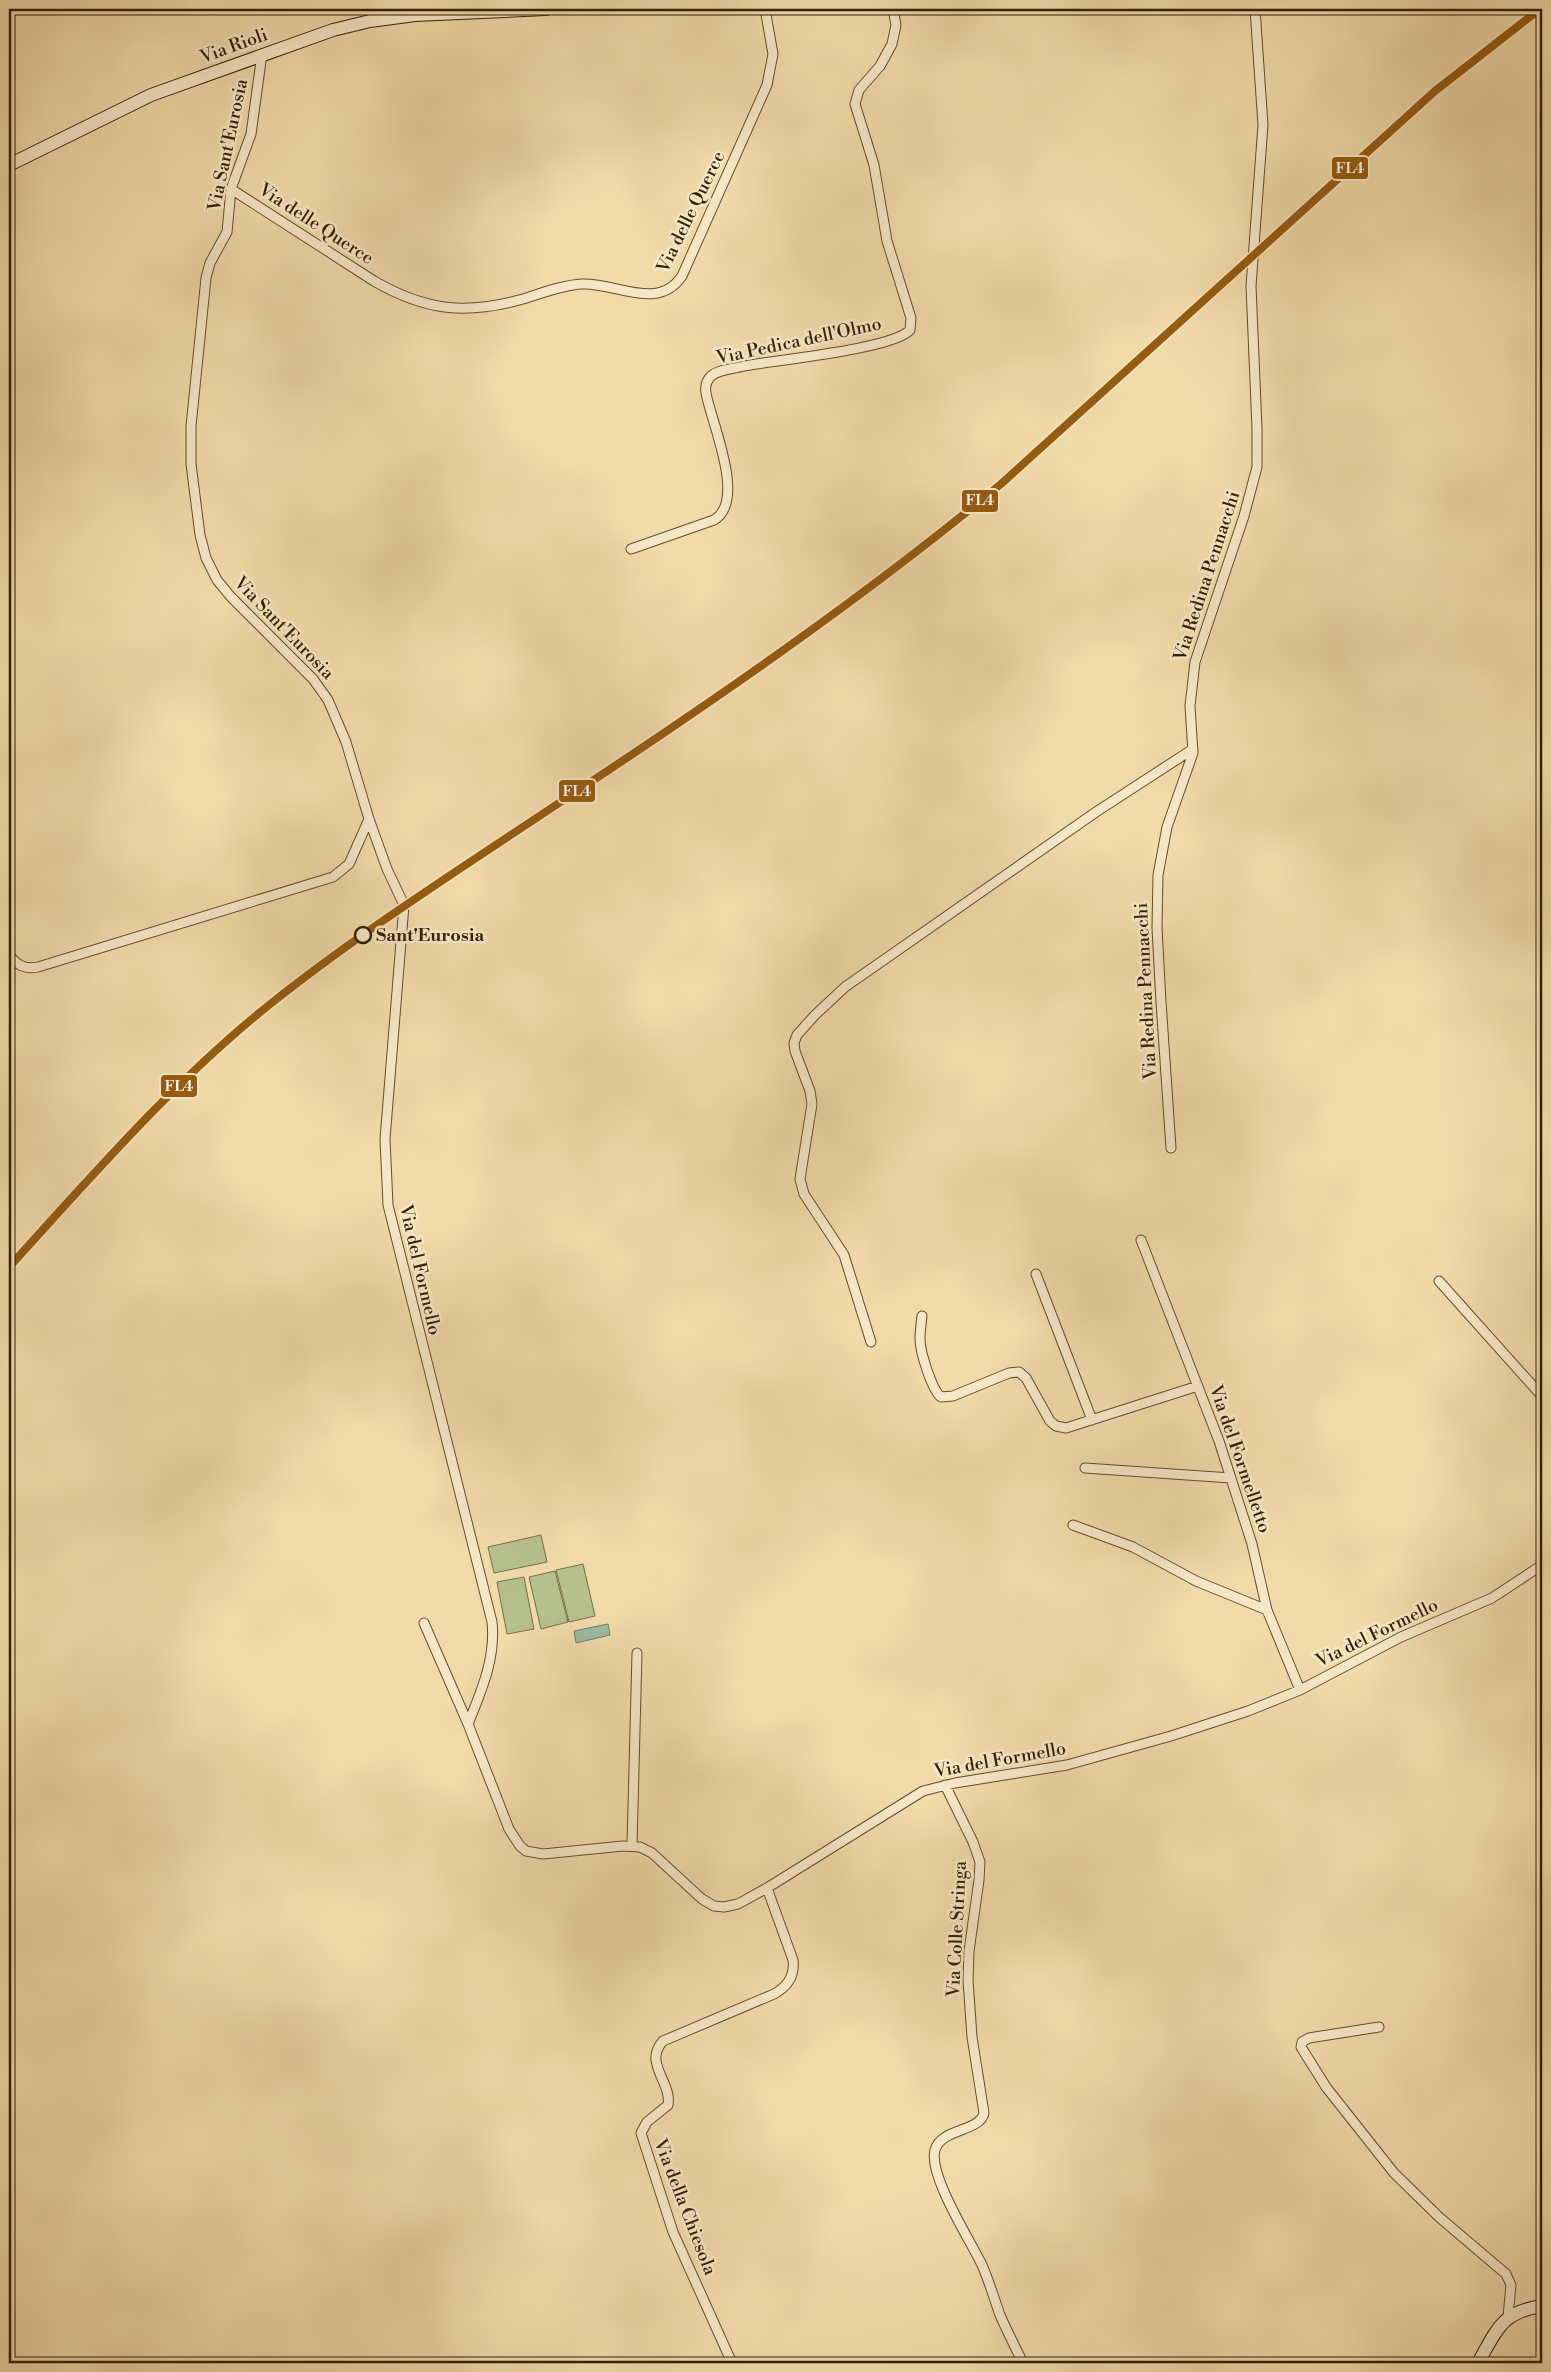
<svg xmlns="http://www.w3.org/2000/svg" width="1551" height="2372" font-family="'Libre Bodoni',serif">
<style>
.garden{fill:#b5c08b;stroke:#746f46}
.water{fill:#9bbba4;stroke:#727c63}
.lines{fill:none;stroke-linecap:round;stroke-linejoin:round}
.street-casing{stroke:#634d2b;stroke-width:11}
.secondary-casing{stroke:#341e01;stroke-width:14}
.street{stroke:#f5e7c6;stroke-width:9}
.secondary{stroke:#f5e7c6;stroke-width:12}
.rail-1-casing{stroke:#f5e7c6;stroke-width:11}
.rail-1{stroke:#965b0e;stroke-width:8}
.stop-dot{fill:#f5e7c6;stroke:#341e01;stroke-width:2.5}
.labels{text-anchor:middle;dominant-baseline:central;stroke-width:5;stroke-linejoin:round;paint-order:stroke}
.street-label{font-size:18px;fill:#341e01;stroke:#f5e7c6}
.stop-label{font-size:18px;font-weight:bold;fill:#341e01;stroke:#f5e7c6;text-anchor:start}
.line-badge{stroke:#f5e7c6;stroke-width:2}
.badge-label{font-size:14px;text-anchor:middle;font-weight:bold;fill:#fff}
</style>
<rect width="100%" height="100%" fill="#f0daa8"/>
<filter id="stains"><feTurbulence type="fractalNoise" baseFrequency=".004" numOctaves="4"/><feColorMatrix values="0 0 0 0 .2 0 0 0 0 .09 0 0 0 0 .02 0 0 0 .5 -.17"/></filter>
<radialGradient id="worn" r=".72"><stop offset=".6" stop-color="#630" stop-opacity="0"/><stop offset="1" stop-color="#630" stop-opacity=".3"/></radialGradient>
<path class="garden" d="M541,1535L547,1562L494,1573L488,1547Z
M583,1564L595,1616L569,1622L556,1570Z
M555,1571L568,1622L541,1629L529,1577Z
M524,1577L534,1629L507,1634L497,1582Z"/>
<path class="water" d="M608,1624L610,1635L576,1643L574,1631Z"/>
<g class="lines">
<g class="street-casing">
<path id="street" d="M231,189L374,281C426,311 466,315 523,299C542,293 563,285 582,284C615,282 658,312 682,276L767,85L773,54L765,9
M631,549L714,520C747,501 711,422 706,393C705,387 706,381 711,376C719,369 734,369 744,366C775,360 893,349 910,330L911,318L887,241L874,165L855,104L859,90L880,66L892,44L896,25L893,9
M369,819L387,869L404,905L385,1139L388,1205L492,1622C496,1658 481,1692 468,1724
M9,955C17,965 25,970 38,967L333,877L349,864L369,819L346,742L328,700L313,679L231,597L217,580L206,558L200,535L191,464V426L206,278L210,263L227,232L231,189L251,134L262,54
M1171,1148L1161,1002L1157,928L1158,875L1167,827L1193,753L1190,706L1195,662L1244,516L1257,467V429L1251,286L1263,125L1255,9
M1141,1240L1219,1441L1252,1544L1267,1610L1300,1690
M1036,1274L1092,1420
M1439,1281L1542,1396
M922,1316C921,1324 920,1332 920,1339C920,1352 932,1390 941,1397L953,1396L1009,1373L1019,1372L1026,1378L1050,1421L1056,1426L1066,1428L1198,1386
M871,1342L844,1255L804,1194L800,1179L812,1104L810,1091L795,1051L794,1043L797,1035L815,1015L845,987L1096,812L1193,749
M1085,1468L1231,1478
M1073,1525L1133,1547L1196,1581L1267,1610
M424,1623L468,1724L509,1829L520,1846L526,1851L543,1854L623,1846L640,1847L652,1853L702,1899L714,1906L724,1907L738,1904L767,1888L923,1791L955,1783L1067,1765L1171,1736L1248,1711L1300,1690L1401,1637L1492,1598L1542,1565
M945,1785L973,1842L980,1862L979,1880L969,1951L968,1980L972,2037L984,2113C980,2132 941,2128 935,2150C928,2175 970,2240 982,2265C989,2281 994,2298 1000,2315C1007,2331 1015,2347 1023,2363
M632,1846L637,1653
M1379,2027L1309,2038L1302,2042L1301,2047L1326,2087L1394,2173L1439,2217L1506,2274L1511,2285L1508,2317
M732,2363L673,2232L641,2133L647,2122L668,2105C672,2082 643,2063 663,2041L774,1994C787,1987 795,1976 793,1960L767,1888"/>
</g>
<g class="secondary-casing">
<path id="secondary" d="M9,165L151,95L333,30L370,21L415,15L546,9
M1478,2363C1497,2330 1501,2312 1542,2306"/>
</g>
<use href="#street" class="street"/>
<use href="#secondary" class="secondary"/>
<g class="rail-1-casing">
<path id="rail-1" d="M9,1267C92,1176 173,1082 269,1005C362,931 463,867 562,801C712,702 862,599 1001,484L1435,91L1540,9"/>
</g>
<use href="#rail-1" class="rail-1"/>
</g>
<circle class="stop-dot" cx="363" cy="935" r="8"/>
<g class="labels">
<g class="street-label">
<text transform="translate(234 46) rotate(-20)">Via Rioli</text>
<text transform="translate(228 145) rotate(-78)">Via Sant'Eurosia</text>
<text transform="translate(691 212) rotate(-64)">Via delle Querce</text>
<text transform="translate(316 224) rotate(33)">Via delle Querce</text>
<text transform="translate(799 341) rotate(-12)">Via Pedica dell'Olmo</text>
<text transform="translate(1207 576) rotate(-72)">Via Redina Pennacchi</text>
<text transform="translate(284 628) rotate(46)">Via Sant'Eurosia</text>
<text transform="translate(1146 991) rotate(-93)">Via Redina Pennacchi</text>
<text transform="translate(420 1270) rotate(77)">Via del Formello</text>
<text transform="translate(1240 1459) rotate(71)">Via del Formelletto</text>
<text transform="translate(1377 1633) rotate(-26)">Via del Formello</text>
<text transform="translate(1000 1760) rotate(-10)">Via del Formello</text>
<text transform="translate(957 1929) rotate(-87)">Via Colle Stringa</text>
<text transform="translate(685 2207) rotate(69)">Via della Chiesola</text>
</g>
<g class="stop-label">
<text x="376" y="935">Sant'Eurosia</text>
</g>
</g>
<g class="line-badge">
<rect x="1331" y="156" width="38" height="24" rx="5" fill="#965b0e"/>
<rect x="961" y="489" width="38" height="24" rx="5" fill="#965b0e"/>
<rect x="558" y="779" width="38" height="24" rx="5" fill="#965b0e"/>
<rect x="160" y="1074" width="38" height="24" rx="5" fill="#965b0e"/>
</g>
<g class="badge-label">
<text x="1350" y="173">FL4</text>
<text x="980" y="505">FL4</text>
<text x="577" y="796">FL4</text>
<text x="179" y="1091">FL4</text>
</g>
<rect width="1551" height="2372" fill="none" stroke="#f0daa8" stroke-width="30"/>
<rect x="10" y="10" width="1531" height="2352" fill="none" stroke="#341e01" stroke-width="2.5"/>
<rect x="15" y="15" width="1521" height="2342" fill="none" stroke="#341e01"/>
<rect width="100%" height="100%" filter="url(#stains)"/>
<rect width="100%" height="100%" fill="url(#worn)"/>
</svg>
